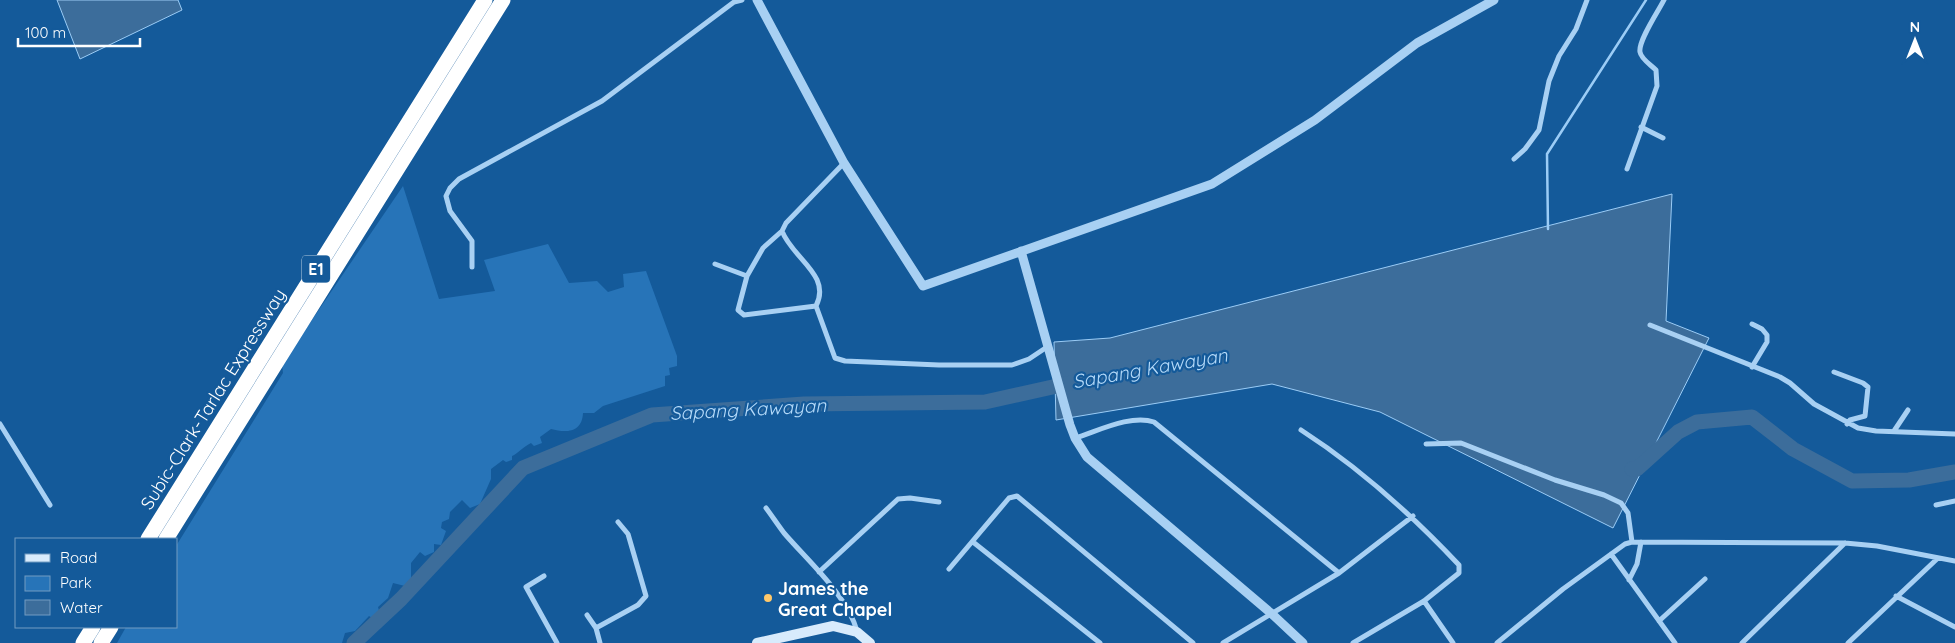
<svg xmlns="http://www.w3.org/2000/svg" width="1955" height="643" font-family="Quicksand,sans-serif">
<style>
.green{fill:#2774b8}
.water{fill:#3c6d9b;stroke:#9bccf6}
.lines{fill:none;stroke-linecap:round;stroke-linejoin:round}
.stream{stroke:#9bccf6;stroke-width:2.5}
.river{stroke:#3c6d9b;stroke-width:15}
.minor{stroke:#a8d0f3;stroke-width:5}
.tertiary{stroke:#a8d0f3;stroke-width:9}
.secondary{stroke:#d8ebfc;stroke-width:10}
.motorway{stroke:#fff;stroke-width:15}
.poi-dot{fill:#ffc86a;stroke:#145a9a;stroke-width:2}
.labels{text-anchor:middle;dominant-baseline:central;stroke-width:4.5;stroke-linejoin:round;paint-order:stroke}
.shield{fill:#145a9a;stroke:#b8cee1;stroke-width:1}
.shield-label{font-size:16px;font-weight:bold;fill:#fff}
.street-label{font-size:18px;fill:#fff;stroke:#145a9a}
.poi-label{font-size:18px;font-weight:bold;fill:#fff;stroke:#145a9a;text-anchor:start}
.water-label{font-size:19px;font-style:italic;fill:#b5daf9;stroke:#145a9a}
</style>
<rect width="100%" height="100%" fill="#145a9a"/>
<path class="green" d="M403,186L439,299L495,291L484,260L548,244L569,283L597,281L608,292L624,287L623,274L646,271L677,356V366L669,368L670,375L665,376V386L603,406L594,413H583C582,433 566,433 551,429L540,437L542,443L534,446L531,443C524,446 516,455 512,456V460L506,462L503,460L491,469V479L480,504L470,508L462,500L450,512L449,519L442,522L441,528L446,531L441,545L434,544V552L425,556L420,552L411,563V584L409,587L393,583L388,598L378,607L380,614L375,620L369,616L355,631L345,633L342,643H117L126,627H176V546L283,373L282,364Z"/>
<path class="water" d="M57,0H178L182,10L80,59Z
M1672,194L1666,321L1709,338L1613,528L1380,412L1272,384L1056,420L1054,342L1110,338Z"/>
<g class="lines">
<path class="stream" d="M1548,229L1547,154L1646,0"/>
<path class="river" d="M1632,469H1637L1678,432L1697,422L1752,417L1793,449L1852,481L1909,480L1955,472
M354,643L401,599L523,468L652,415L804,404L985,402L1075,382"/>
<path class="minor" d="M1641,127L1663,138
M1514,159L1525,149L1539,130L1549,81L1559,56L1576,29L1587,0
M1627,169L1657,86L1656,70C1651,65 1641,59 1640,52C1638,41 1659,10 1664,0
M715,264L747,276L738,310L744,315L816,306C832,275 792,258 782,231L786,223L844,163
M472,267V241L450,211L446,196L450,188L459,179L602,101L734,2L742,0
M747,276L763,248L782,231
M816,306L835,358L845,361L939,365H1012L1029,359L1047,347
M1752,324L1762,329L1767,335V342L1752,367
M1650,325L1780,377L1790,383L1814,404L1858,428L1876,431L1955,434
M1834,372L1863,383L1868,387L1865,416L1850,420L1847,424
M0,424L50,505
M1301,430C1360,468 1411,514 1459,565V573L1424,601L1353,643
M1894,431L1908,410
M1075,438C1098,431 1131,414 1154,422L1339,573
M1426,444L1461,443L1555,480L1604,495L1621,503L1628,513L1632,542
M1936,505L1955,501
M766,508C772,516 778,525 784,533C808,561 847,595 857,631
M973,542L1100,643
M1611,554L1675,643
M949,569L1009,498L1017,496L1193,643
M819,572L898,499L910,498L939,502
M544,576L526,587L557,643
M1629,580L1637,564L1641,542
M1896,596L1955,627
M1424,601L1453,643
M587,615L596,628
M1659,621L1705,579
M600,643L596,628L638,605L646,596L628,534L618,522
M1223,643L1339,573L1413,516
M1497,643L1563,589L1625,544L1632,542L1845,543L1877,546L1955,561
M1742,643L1845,543
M1848,643L1938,558"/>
<path class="tertiary" d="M757,0L844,163L923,286L1212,184L1315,120L1417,43L1494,0
M1021,251L1070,425L1075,438L1087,457L1272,614L1303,643"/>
<path class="secondary" d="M757,643L833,626L857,632L870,643"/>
<path class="motorway" d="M148,539L485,0
M166,539L503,0
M83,643L93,627
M101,643L111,627"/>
</g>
<circle class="poi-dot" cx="768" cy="598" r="5"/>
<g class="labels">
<rect class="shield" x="302" y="255.5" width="28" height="27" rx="4"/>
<g class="shield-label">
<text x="316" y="269">E1</text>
</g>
<g class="street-label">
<text transform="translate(213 399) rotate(-58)">Subic-Clark-Tarlac Expressway</text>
</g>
<g class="poi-label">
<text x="778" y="588">James the<tspan x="778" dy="21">Great Chapel</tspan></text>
</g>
<g class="water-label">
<text transform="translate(1150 368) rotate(-10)">Sapang Kawayan</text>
<text transform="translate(748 409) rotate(-3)">Sapang Kawayan</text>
</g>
</g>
<rect x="15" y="538" width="162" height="90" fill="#145a9a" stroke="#729cc2"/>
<rect x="25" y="554" width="25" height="8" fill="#d8ebfc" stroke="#729cc2"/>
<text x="60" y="563" font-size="15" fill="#ffffff">Road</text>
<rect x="25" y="576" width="25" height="15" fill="#2774b8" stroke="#729cc2"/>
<text x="60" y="588" font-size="15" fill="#ffffff">Park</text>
<rect x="25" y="600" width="25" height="15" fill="#3c6d9b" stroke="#729cc2"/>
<text x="60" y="613" font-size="15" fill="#ffffff">Water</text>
<g transform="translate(1915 40)" stroke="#145a9a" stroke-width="4" paint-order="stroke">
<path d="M0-4L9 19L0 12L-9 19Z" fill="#ffffff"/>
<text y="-8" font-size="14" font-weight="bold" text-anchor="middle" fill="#ffffff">N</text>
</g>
<path d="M18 38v8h122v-8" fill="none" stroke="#ffffff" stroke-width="2.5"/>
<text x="25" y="38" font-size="15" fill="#ffffff" stroke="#145a9a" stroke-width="4" paint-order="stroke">100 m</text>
</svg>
